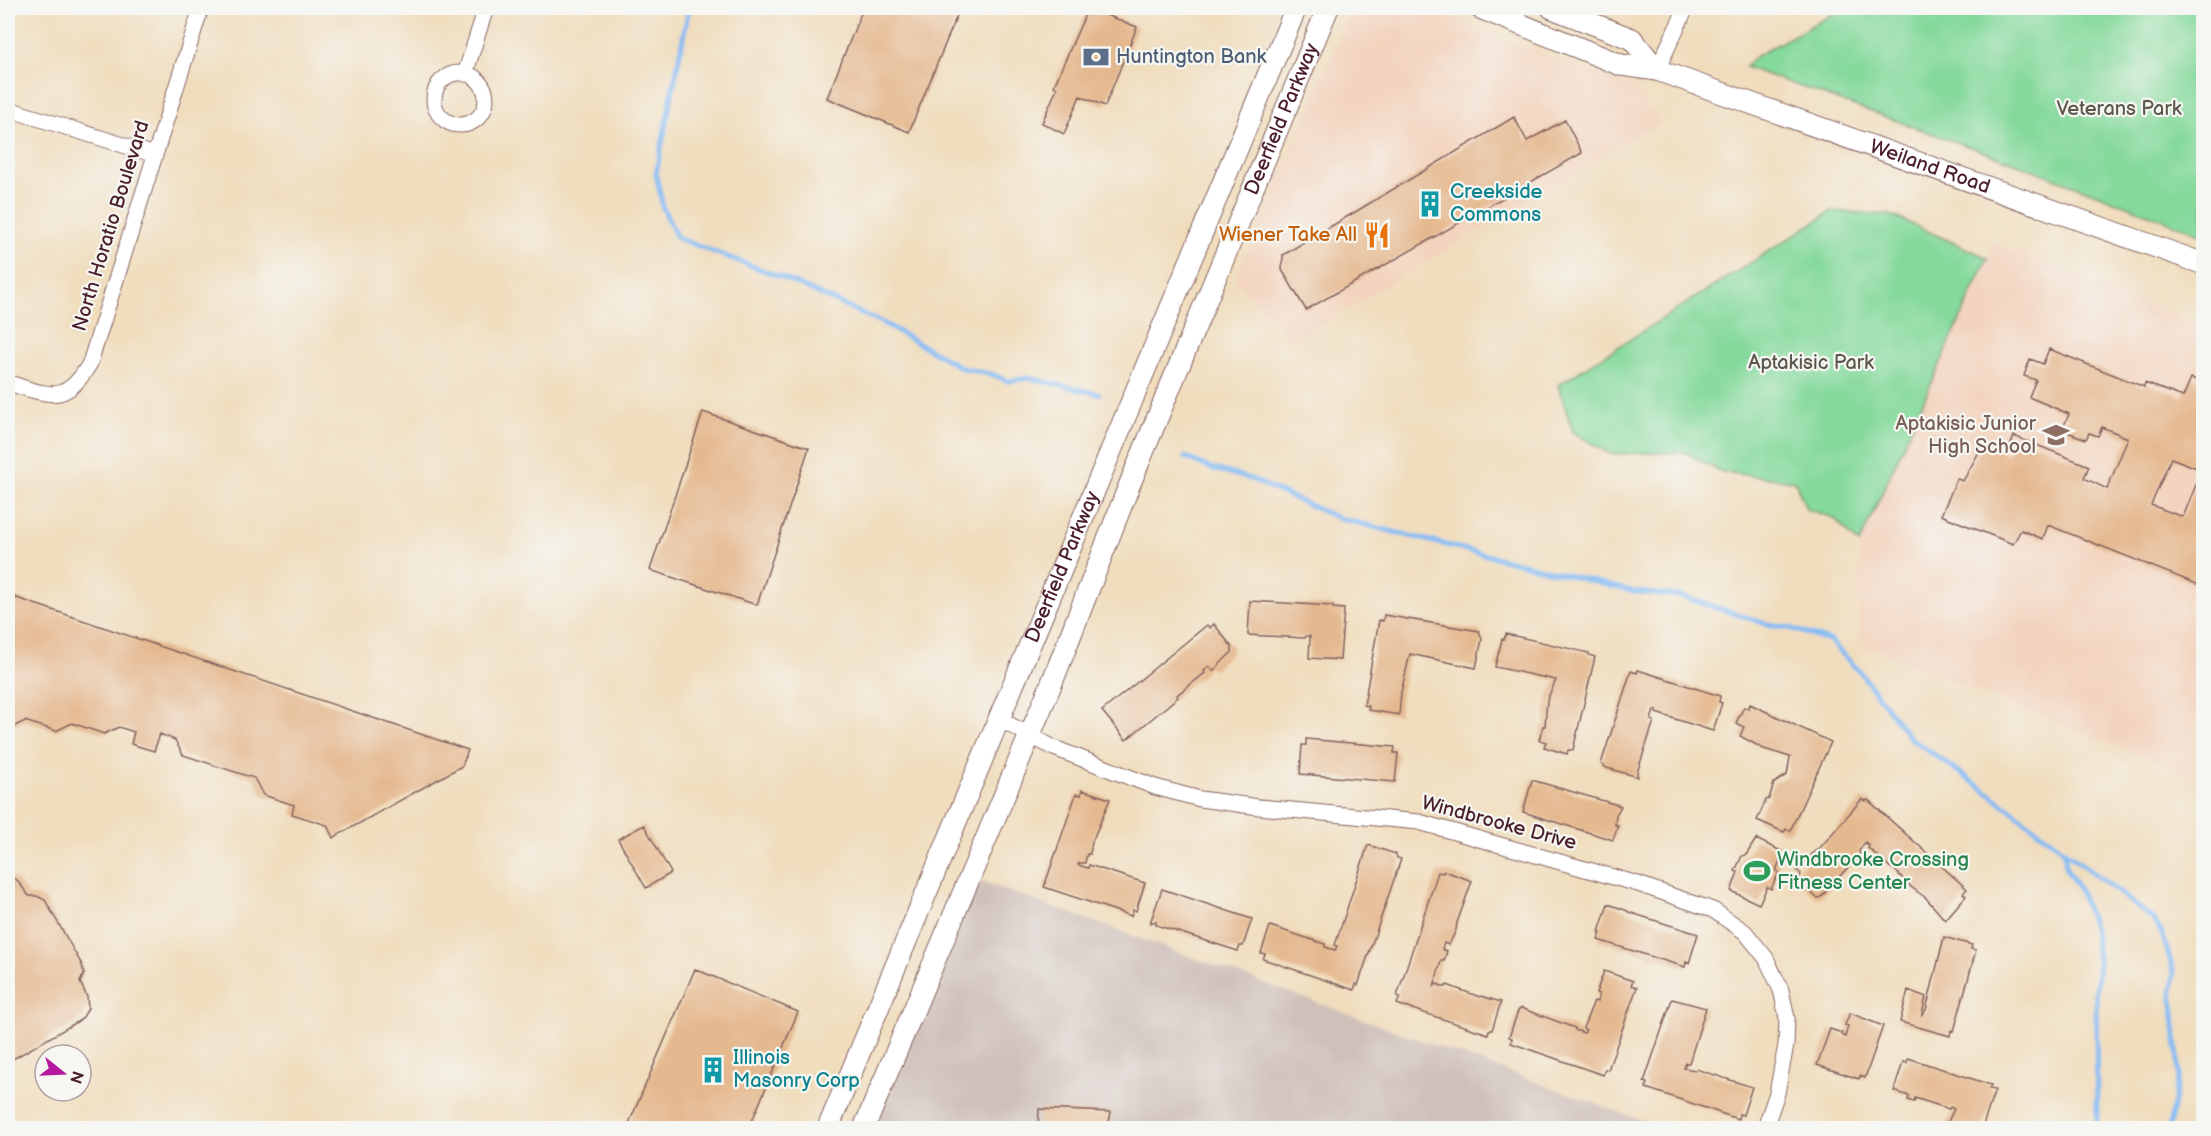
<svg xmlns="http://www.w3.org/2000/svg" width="2211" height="1136" font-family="'Balsamiq Sans',sans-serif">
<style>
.built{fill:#f3d4be}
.industrial{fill:#cfc0ba}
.green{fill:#84d99b;stroke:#677c63;stroke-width:1.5}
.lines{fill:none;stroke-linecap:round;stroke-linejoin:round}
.stream{stroke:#85bbf4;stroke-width:5}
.building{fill:#e5b990;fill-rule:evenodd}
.minor-casing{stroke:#84625e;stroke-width:17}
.secondary-casing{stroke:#84625e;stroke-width:23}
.minor{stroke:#fff;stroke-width:15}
.secondary{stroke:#fff;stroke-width:21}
.labels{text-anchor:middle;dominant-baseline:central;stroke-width:4.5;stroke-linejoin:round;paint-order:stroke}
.service-label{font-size:20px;fill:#4e5e75;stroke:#f6f6f2;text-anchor:start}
.park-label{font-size:20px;fill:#5b574d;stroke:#f6f6f2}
.street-label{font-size:20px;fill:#4a1f2b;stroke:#f6f6f2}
.culture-label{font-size:20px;fill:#0d838f;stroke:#f6f6f2;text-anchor:start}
.food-label{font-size:20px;fill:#c56008;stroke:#f6f6f2;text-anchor:end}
.education-label{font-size:20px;fill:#785e54;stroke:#f6f6f2;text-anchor:end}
.leisure-label{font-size:20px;fill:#27864d;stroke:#f6f6f2;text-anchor:start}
</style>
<rect width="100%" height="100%" fill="#f6f6f2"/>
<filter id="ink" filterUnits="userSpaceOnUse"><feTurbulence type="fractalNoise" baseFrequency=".0167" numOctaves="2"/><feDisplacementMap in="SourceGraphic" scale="12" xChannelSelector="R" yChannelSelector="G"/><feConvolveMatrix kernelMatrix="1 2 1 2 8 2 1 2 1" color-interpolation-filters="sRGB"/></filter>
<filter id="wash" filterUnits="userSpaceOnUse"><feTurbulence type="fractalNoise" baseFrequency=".008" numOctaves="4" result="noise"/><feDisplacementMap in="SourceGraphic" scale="24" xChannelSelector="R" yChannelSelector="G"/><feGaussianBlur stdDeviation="1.35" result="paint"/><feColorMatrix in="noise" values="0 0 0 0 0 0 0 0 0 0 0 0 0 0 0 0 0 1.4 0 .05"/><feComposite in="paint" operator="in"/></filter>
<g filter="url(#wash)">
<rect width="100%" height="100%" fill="#f0ddbd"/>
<path class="built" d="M1372,8H1422L1633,86L1660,122L1292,342L1235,279L1349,15Z
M1992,243L2203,325V780L1859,644V544L1988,258Z"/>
<path class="industrial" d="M978,880L1663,1128H874Z"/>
<path class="green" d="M1844,8H2203V235L2015,163L1745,67L1756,56Z
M1832,211L1891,215L1988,258L1859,544L1834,518L1806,509L1795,481L1722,472L1684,452L1610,454L1573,432L1558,385Z"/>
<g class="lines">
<path class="stream" d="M689,8L656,174L663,208L677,238L781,277L883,323L962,368L994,375L1008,381L1029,378L1099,394
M1185,457L1210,468L1251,479L1338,518L1635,592L1680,596L1767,624L1790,628L1830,641L1860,672L1909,737L1990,794L2152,918L2162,933L2174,972L2172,990L2179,1073L2169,1128
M2064,850L2066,868L2080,891L2093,926L2099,964L2096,990L2097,1128"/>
</g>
<g id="blocks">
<path class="building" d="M863,8H960L909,132L827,98Z
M1088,8L1137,27L1105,106L1080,96L1064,134L1042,123L1057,88L1054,86Z
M1514,117L1527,141L1565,120L1582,153L1306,310L1282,270L1283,255Z
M2049,349L2144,387L2145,383L2183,397L2191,378L2204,383V587L2048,525L2043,539L2021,530L2013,544L1941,515L1957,479L1963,481L1984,443L2007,455L2014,436L2089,466L2084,478L2107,489L2128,438L2102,427L2098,436L2089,433L2086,439L2062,430L2069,414L2029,397L2036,380L2024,376L2030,359L2043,364ZM2171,458L2202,470L2183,517L2151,505Z
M703,412L809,448L757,605L650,570Z
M8,595L468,750L462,766L333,838L327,825L292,814L294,805L263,795L254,778L183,755L175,740L160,734L154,751L131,744L134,732L119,727L104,734L72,723L56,731L25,721L11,728L8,727Z
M1250,601L1333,606V608L1344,609L1340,660L1309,658L1310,636H1306L1305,638L1248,635Z
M1384,615L1479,631L1482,639L1476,668L1410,654L1401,692L1399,715L1368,710L1369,706L1364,705L1379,620L1383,621Z
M1214,624L1232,647V652L1213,671L1209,666L1204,671L1205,673L1177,695L1178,697L1126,740L1102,711L1207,625L1210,628Z
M1506,634L1589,653V655L1595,657L1573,750H1568L1567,754L1544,747L1546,742L1539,740L1543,726H1545L1547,700L1556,680L1495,667L1502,639L1504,640Z
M1638,670L1720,696L1719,702L1722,703L1713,731L1656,713L1657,711L1654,710L1651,720L1654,721L1637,773L1638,777L1607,768L1601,764L1631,671L1637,673Z
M1750,704L1831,742L1790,831L1786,829L1784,832L1757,820L1766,800L1769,799L1774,783L1787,775L1790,757L1764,749L1740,736L1744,727L1736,723L1744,707L1748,709Z
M1306,739L1395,747L1394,753H1398L1395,782L1300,774L1302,745H1306Z
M1532,780L1621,806L1616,815L1615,825H1618L1613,840L1523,812Z
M1082,790L1110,799L1092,842L1090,854H1087L1085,863H1079L1078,865L1088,868L1089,865L1145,883L1136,911L1133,910L1131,916L1044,887L1076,794L1081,795Z
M1862,799L1866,801L1868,800L1967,889L1963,893L1966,896L1945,920L1926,898L1911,887L1892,867L1891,868L1868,848L1869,846L1865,842L1859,851L1860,854L1821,897L1817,898L1798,881L1801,874L1797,871L1815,851L1819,849Z
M644,825L671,873L646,888L618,839Z
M1756,839L1783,852L1776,871L1779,872L1771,889L1767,887L1759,904L1731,891L1738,872L1735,871L1742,856L1746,855Z
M1368,845L1396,854L1397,858L1401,859L1358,985L1356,984L1354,990L1263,959L1265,954L1261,953L1270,926L1325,944V947L1335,950L1337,946L1335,945Z
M1444,871L1472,881L1457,923L1456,930L1449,945L1444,943L1442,949L1447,951L1444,961H1441L1434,987L1436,984L1446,987L1447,985L1480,997L1481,996L1501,1002L1492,1030H1489L1488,1034L1397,1004L1400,997L1397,996L1438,872L1443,873Z
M8,876L17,880L29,896H37L45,900L82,965L84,974L80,982L87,997L88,1008L83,1017L77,1022L8,1062Z
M1162,889L1252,919L1243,946H1240L1238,951L1156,925V921L1150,923Z
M1608,904L1628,911V912L1698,934L1689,963L1686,962L1685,967L1598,940L1601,933L1599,932Z
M1944,937L1972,945L1971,949L1976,950L1954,1031L1951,1030L1950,1036L1900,1022L1908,990L1926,997L1922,1014L1926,1010Z
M695,969L798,1012L749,1128H627Z
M1604,971L1633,981L1631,985L1637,987L1608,1070L1605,1069L1603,1075L1511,1043L1512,1038L1509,1037L1518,1011L1521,1008L1575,1028V1030L1584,1033L1586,1030L1583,1028L1594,1001L1597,1002L1599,994L1596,993Z
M1672,999L1706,1008L1689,1063H1686L1684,1068L1695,1070L1696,1069L1752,1087L1743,1115L1739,1114L1738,1119L1646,1088L1647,1083L1644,1082Z
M1850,1013L1883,1026L1865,1078L1860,1076L1859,1079L1817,1065L1830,1029L1842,1033L1841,1035L1845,1037L1848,1026L1845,1025Z
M1908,1058L1991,1085L1989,1089L1995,1090L1982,1128H1945L1954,1109L1950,1107L1949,1109L1915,1098L1914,1102L1908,1100L1909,1096L1894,1091L1903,1062L1907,1063Z
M1039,1109L1111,1112L1108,1128H1038Z
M1464,1125L1474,1128H1328V1126Z"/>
</g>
</g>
<g filter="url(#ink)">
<use href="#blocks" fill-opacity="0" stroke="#84625e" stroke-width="1.5"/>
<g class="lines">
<g class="minor-casing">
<path id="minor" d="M1657,70L1686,8
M434 99a26 26 0 1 1 52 0a26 26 0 1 1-52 0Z
M465,74L486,8
M8,109L155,155
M8,383C48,394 65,407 90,363L201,8
M999,719L1054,748L1155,787L1200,799L1259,807L1419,822L1638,884L1713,910L1745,932L1766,958L1781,990L1787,1018L1786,1045L1777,1093L1765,1128"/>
</g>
<g class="secondary-casing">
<g id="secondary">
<path id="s1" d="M1480,8L1621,65L1657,70L2204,264"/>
<path d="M1552,8L1632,39L1657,70"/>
<path id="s2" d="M828,1128L1296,8"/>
<path id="s3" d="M864,1128L1053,680L1129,486L1328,8"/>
</g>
</g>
<use href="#minor" class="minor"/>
<use href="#secondary" class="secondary"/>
</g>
</g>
<defs>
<g id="bank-bare" transform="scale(2.07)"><path d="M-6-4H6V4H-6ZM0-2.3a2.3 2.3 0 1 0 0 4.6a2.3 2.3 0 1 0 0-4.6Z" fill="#5c6f8a" stroke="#f6f6f2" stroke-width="2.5" paint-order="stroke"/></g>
<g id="building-bare" transform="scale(2.07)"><path d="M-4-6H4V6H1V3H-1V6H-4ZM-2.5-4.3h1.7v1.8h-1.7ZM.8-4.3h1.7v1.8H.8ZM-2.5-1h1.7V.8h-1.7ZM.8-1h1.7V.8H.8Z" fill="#0f9aa8" stroke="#f6f6f2" stroke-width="2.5" paint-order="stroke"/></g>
<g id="restaurant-bare" transform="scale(2.07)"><path d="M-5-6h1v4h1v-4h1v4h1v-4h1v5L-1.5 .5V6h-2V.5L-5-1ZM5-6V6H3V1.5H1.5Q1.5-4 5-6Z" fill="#e8710a" stroke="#f6f6f2" stroke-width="2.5" paint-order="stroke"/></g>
<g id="school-bare" transform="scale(2.07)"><path d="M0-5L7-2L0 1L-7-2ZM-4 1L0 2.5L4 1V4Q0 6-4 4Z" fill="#8d6e63" stroke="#f6f6f2" stroke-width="2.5" paint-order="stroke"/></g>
<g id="stadium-bare" transform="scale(2.07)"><path d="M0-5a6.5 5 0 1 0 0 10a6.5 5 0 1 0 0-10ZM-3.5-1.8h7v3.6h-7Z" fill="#2e9e5b" stroke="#f6f6f2" stroke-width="2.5" paint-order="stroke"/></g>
</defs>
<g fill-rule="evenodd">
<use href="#bank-bare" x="1096" y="57"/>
<use href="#building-bare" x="1430" y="204"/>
<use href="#restaurant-bare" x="1377" y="235"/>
<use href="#school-bare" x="2056" y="435"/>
<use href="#stadium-bare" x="1757" y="871"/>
<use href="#building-bare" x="713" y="1070"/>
</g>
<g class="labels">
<g class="service-label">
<text x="1116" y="57">Huntington Bank</text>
</g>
<g class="park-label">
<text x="2119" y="109">Veterans Park</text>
<text x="1811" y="363">Aptakisic Park</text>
</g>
<g class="street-label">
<text stroke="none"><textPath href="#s3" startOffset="1092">Deerfield Parkway</textPath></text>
<text stroke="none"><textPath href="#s1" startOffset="478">Weiland Road</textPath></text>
<text transform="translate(111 226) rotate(-73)">North Horatio Boulevard</text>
<text stroke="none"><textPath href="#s2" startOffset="608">Deerfield Parkway</textPath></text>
<text transform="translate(1499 823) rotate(15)">Windbrooke Drive</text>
</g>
<g class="culture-label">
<text x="1450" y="192">Creekside<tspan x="1450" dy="23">Commons</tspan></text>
<text x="733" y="1058">Illinois<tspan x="733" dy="23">Masonry Corp</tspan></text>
</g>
<g class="food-label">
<text x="1357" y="235">Wiener Take All</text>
</g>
<g class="education-label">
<text x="2036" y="424">Aptakisic Junior<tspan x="2036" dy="23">High School</tspan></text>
</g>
<g class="leisure-label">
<text x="1777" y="860">Windbrooke Crossing<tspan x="1777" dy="23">Fitness Center</tspan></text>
</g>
</g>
<rect width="2211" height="1136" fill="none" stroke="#f6f6f2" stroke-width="30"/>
<g transform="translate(63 1073) rotate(108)"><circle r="28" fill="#f6f6f2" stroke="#b1a0a2" stroke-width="1.5"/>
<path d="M0-4.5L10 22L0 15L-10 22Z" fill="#b5179e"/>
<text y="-9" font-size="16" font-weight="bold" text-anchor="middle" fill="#4a1f2b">N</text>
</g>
</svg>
